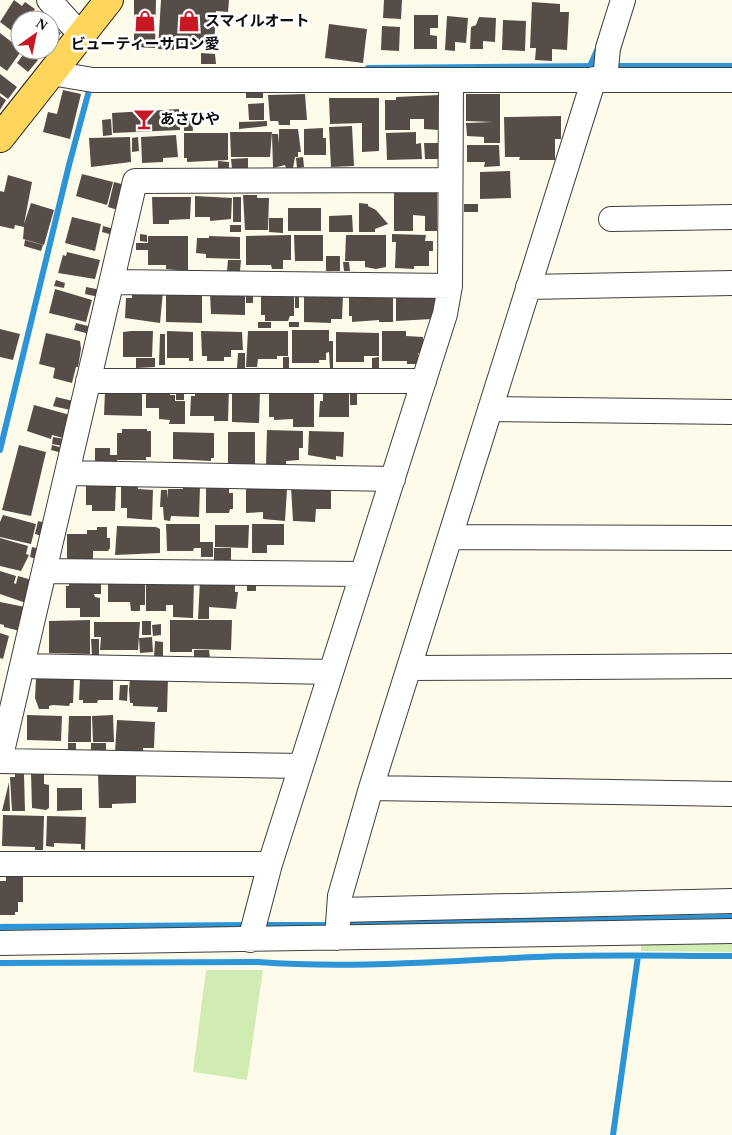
<svg xmlns="http://www.w3.org/2000/svg" width="732" height="1135" font-family="'Times New Roman','Noto Sans JP',serif">
<style>
.green{fill:#d1ecb2}
.lines{fill:none;stroke-linecap:round;stroke-linejoin:round}
.stream{stroke:#2c95d8;stroke-width:6}
.building{fill:#564d48}
.minor-casing{stroke:#3f3f3f;stroke-width:26}
.major-casing{stroke:#1d1d1d;stroke-width:30}
.minor{stroke:#fff;stroke-width:24}
.major{stroke:#ffd65b;stroke-width:28}
.labels{text-anchor:middle;dominant-baseline:central;stroke-width:5;stroke-linejoin:round;paint-order:stroke}
.poi-label{font-size:15px;font-weight:bold;fill:#0c0c0c;stroke:#fff;text-anchor:start}
</style>
<rect width="100%" height="100%" fill="#fffbeb"/>
<path class="green" d="M732,941V952L641,951V942Z
M206,970H263L247,1080L193,1072Z"/>
<g class="lines">
<path class="stream" d="M590,66L599,46
M611,66H732
M368,68L601,66
M0,450L69,165L88,94
M258,925H333
M343,925L732,917
M0,927L248,925
M0,963L258,962C351,969 442,961 535,957C600,954 666,956 732,956
M613,1135L638,956"/>
</g>
<path class="building" d="M14,0L22,6L25,2L35,9L27,20H20V29L16,34L0,22Z
M134,0H156L155,48L134,47Z
M161,0H229L228,12L216,11L214,47L177,45L176,50L158,49Z
M384,0H402L401,19L383,18Z
M532,2L560,4V12H569L567,50L552,49V61L535,60L536,48H530Z
M37,11L50,20H30Z
M414,15H438V28H430V35L437,36V49H414Z
M447,16L468,18L466,43L455,42V51L445,50Z
M479,17L496,18L495,42L483,41V49H470L471,27L476,25Z
M50,20L59,27L57,30L61,33L53,44L50,43Z
M503,20L526,21L525,51L502,50Z
M329,24L367,29L363,63L325,58Z
M382,26L400,27L399,51L381,50Z
M0,33L22,50L7,71L0,66Z
M26,51L38,60L28,72L17,63Z
M201,53L215,54L216,64H201Z
M0,74L17,87L8,99L0,93Z
M63,90L81,94L70,139L43,132L48,112L57,114Z
M246,91H263V98H246Z
M305,94L307,120H290V125H279L278,121H270L268,95Z
M466,94H500V143H484V137L467,136L466,123L493,122L466,121Z
M439,95V130L424,129V119H410V130H385V100H396V97Z
M0,96L6,100L0,110Z
M329,98H379V151L362,152V123L330,124Z
M264,103V120H249L248,104Z
M179,109L180,130L113,133L112,113Z
M561,116V139H555V160H519L520,157H505L504,117Z
M184,118H192L193,131H184Z
M111,119L112,135L103,136L102,120Z
M267,121V126L239,129V122Z
M352,126L354,166L331,167L329,127Z
M323,128V138H326V155H304V129Z
M279,129H298L301,152H298V157H295L293,168H286L285,165L273,168L272,134H278L279,144Z
M230,132H272L270,157H231Z
M416,132V144L421,143L422,159L387,160L386,133Z
M184,133H228V160L187,162V158H184Z
M176,135L178,157L163,158V162L142,163L141,137Z
M130,137L131,162L91,167L89,138Z
M138,137L139,151L132,152V138Z
M424,143H439L440,159H425Z
M467,145H499L500,166L484,167L485,162H467Z
M303,157L304,167L297,168L296,158Z
M248,158V169H232L231,159Z
M218,161L229,162V170H218Z
M510,171L511,198L480,199V172Z
M82,174L113,182L107,205L76,196Z
M8,175L32,182L24,224L31,203L54,210L44,245L23,239L24,227L15,225L14,229L0,226V191L4,192Z
M114,182L125,185L118,210L108,207Z
M394,193H437V231H425V216L413,215V231H394Z
M243,195H257V198H269L268,230H245Z
M195,196L232,198L231,219L210,221V217H195Z
M152,197H191L190,219L169,220V224H153Z
M233,197H241V222H233Z
M359,203L368,204V206L376,210L388,224L375,229V232H359Z
M464,204H478V212H464Z
M288,208H321V231H288Z
M352,215L353,232H329V216Z
M72,217L101,224L95,251L65,243Z
M269,218H283V233L269,232Z
M230,225H241V232H230Z
M103,226L114,229L113,235L102,232Z
M140,234L147,235V242L140,241Z
M392,234L426,235L425,241H433V251H429V266H414V269L395,268L396,242H392Z
M291,235V260H283V269H272L271,265H246V236Z
M294,235H323V261H295Z
M346,235H386V267L376,269L365,267V261H345Z
M148,236H188V271L166,269V265H148V250H136V243H148Z
M209,236L240,237V259L206,258V254L196,253L197,238H209Z
M25,240L43,245L41,251L24,246Z
M67,252L100,260L95,279L58,273L63,255L66,256Z
M326,256H340V271H326Z
M228,260H241L240,271H227Z
M343,262H349L350,271H344Z
M56,280L65,283L64,288L54,286Z
M86,287L101,290L99,297L85,294Z
M55,289L92,300L86,322L49,313Z
M132,289L163,291L160,323L125,318L126,298H132Z
M245,290V315L211,314L210,293Z
M246,290H253V303H246Z
M166,291H202V323L166,322Z
M261,292H294V316H290L288,321H265V315H261Z
M349,292L393,294V322H379V320L352,322V316H349Z
M396,292L438,295L432,319L396,321Z
M299,293V308H295V294Z
M304,293L343,295L342,319H331V323L304,322Z
M258,322H271V328H258Z
M289,322H299V327H289Z
M76,323L92,327L90,334L74,330Z
M0,329L20,334L13,360L0,357Z
M292,330H329V341H333V368H330L329,352L326,353V360H319V363H292Z
M131,331H153L152,357H123V332Z
M167,331L193,332V361H189V358H167Z
M201,331L242,332L243,350H231V357H224V361H207V356H202Z
M248,331H288V356H277V359H258L257,367H246Z
M382,331H406V336L423,337V348L421,353H418L419,364H407V361H382Z
M336,332L379,333V356H364V362H336Z
M46,333L80,341L81,349L78,367H76L72,383L53,378L55,368L39,364Z
M160,334H165V365H159Z
M238,353H245V368H237Z
M283,357H289V369H283Z
M379,357V368H372V358Z
M136,358H155V367L136,368Z
M314,386V427H293V419L274,420V417H269V389Z
M142,387V416L104,415L105,391Z
M176,387H184V400H176Z
M146,388L170,390V395H175V401H185V424H169L170,420L159,419V408H146Z
M229,388L228,421H214V416H190L191,396H195V390Z
M349,389V417H319L320,401H323V392Z
M350,389H357V405H350Z
M232,391H260L259,423L232,422Z
M56,397L73,401L70,410L53,406Z
M34,405L70,415L63,438L52,435L51,439L27,431Z
M122,429H147V431H151V457H146V460H117V465H95V448H110V455H117V433H122Z
M267,430L303,431V448H299V460L286,461V464H266Z
M309,431L344,432L343,457L336,456V460L308,455Z
M173,432L214,433V458H211V461L173,459Z
M228,432H255V464H245V466L228,465Z
M53,437L64,439L63,446L52,444Z
M19,445L46,452L31,516L2,510Z
M52,445L63,448L62,453L51,450Z
M86,485L116,486L115,511H92V505H86Z
M246,485L287,489L285,521L263,519V512L246,513Z
M121,486H138V489L153,490L152,520L127,518V508H121Z
M183,486L200,487L199,517L171,516L170,521L164,520L163,507H160L161,490H167V499L168,489H183Z
M206,487L229,489V493H233V509H230L229,513H206Z
M291,487H331V509H316L315,522L293,521Z
M3,515L36,524L31,544L0,537V522Z
M38,521L46,523L42,536L35,534Z
M166,524H200V542H213V557H201V548H194L193,551H167Z
M252,524H284V545H267V553H252Z
M215,525H249L248,548L215,547Z
M117,526L156,527L160,529V553L115,555Z
M97,527H107V538H110V548L108,551H93V560H67V534H87V530H97Z
M0,538L28,546L26,554L29,555L21,571L0,566Z
M32,547L40,549L37,559L30,557Z
M214,548H231V562H214Z
M0,571L16,576L14,583L16,584L18,576L32,580L26,603L0,594Z
M69,579H101V594H94L95,597L100,598V617H80V608H66V586H69Z
M108,579H145V605H140V611H131L130,602H108Z
M247,580H256V591H247Z
M146,581H194L193,618L173,617V605H166V611H146Z
M200,581L235,583V592H238L236,609L209,607V619H198Z
M0,602L25,607L20,631L4,627V625L0,624Z
M90,620V654L49,653V621Z
M170,620H232L231,650L192,649V652H170Z
M142,621H151V635H142Z
M94,622H140L138,650H100L101,637H94Z
M161,624V635L153,636L152,625Z
M0,633L9,636L3,659L0,658Z
M152,637L153,652L140,653L139,638Z
M91,639H99V656H92Z
M155,641L163,642V657H154Z
M194,650H209L210,658H194Z
M36,678L74,679L73,703H70L69,706L53,705L49,706V709H39L35,698Z
M113,678V700H98L97,703H83V700H79L80,679Z
M130,678H168L167,712H157L158,707L133,706V703H130L129,690Z
M120,685H128L127,701L119,700Z
M27,715L62,716L61,741L27,740Z
M113,715L114,742H93L92,716Z
M69,716H91V742H68Z
M117,720L155,722L154,748H143V753L115,752Z
M68,743H76V754H68Z
M91,743H106V754L91,755Z
M136,772V803L112,804V808H99L98,773Z
M31,773H44V784L49,785V808L46,810L32,808Z
M15,774H24L25,811H12L10,777H15Z
M9,782L10,811H2Z
M57,788H82V810L57,811Z
M3,815L44,816L43,850H35V847L2,846Z
M47,816L86,817L85,850L81,849V844L54,843V847L46,846Z
M6,875H23V902H18V912H15V915H0V881H6Z"/>
<g class="lines">
<g class="minor-casing">
<path id="minor" d="M49,0L81,35
M51,73L93,80H732
M605,80L608,48L623,0
M611,219L732,217
M112,282L450,286
M528,287L732,283
M88,381H424
M490,409L732,412
M67,473L393,479
M450,537L732,538
M44,571L362,574
M22,666L331,672
M410,668L732,666
M0,760L135,181L450,180
M0,761L301,766
M371,788L732,794
M0,864H270
M339,910L732,901
M337,938L340,896L371,788L594,79
M250,940L270,864L445,314L450,286L451,80
M0,943L732,931"/>
</g>
<g class="major-casing">
<path id="major" d="M0,138L109,0"/>
</g>
<use href="#minor" class="minor"/>
<use href="#major" class="major"/>
</g>
<defs>
<g id="shop-bare" transform="scale(1.725)"><path d="M-5-2.5h2.3a2.7 3.5 0 0 1 5.4 0H5L5.5 6h-11ZM-1.5-2.5h3a1.5 2.3 0 0 0-3 0Z" fill="#c71923" stroke="#fff" stroke-width="2.5" paint-order="stroke"/></g>
<g id="bar-bare" transform="scale(1.725)"><path d="M-6-5H6L.8 .8V4.5H3.5V6h-7V4.5H-.8V.8Z" fill="#c71923" stroke="#fff" stroke-width="2.5" paint-order="stroke"/></g>
</defs>
<g fill-rule="evenodd">
<use href="#shop-bare" x="145" y="21"/>
<use href="#shop-bare" x="189" y="21"/>
<use href="#bar-bare" x="144" y="119"/>
</g>
<g class="labels">
<g class="poi-label">
<text x="205" y="21">スマイルオート</text>
<text x="145" y="44" text-anchor="middle">ビューティーサロン愛</text>
<text x="160" y="119">あさひや</text>
</g>
</g>
<g transform="translate(35 35) rotate(33)"><circle r="24" fill="#ffffff" stroke="#9e9e9e"/>
<path d="M0-4L9 19L0 12L-9 19Z" fill="#c71923"/>
<text y="-8" font-size="14" font-weight="bold" text-anchor="middle" fill="#0c0c0c">N</text>
</g>
</svg>
